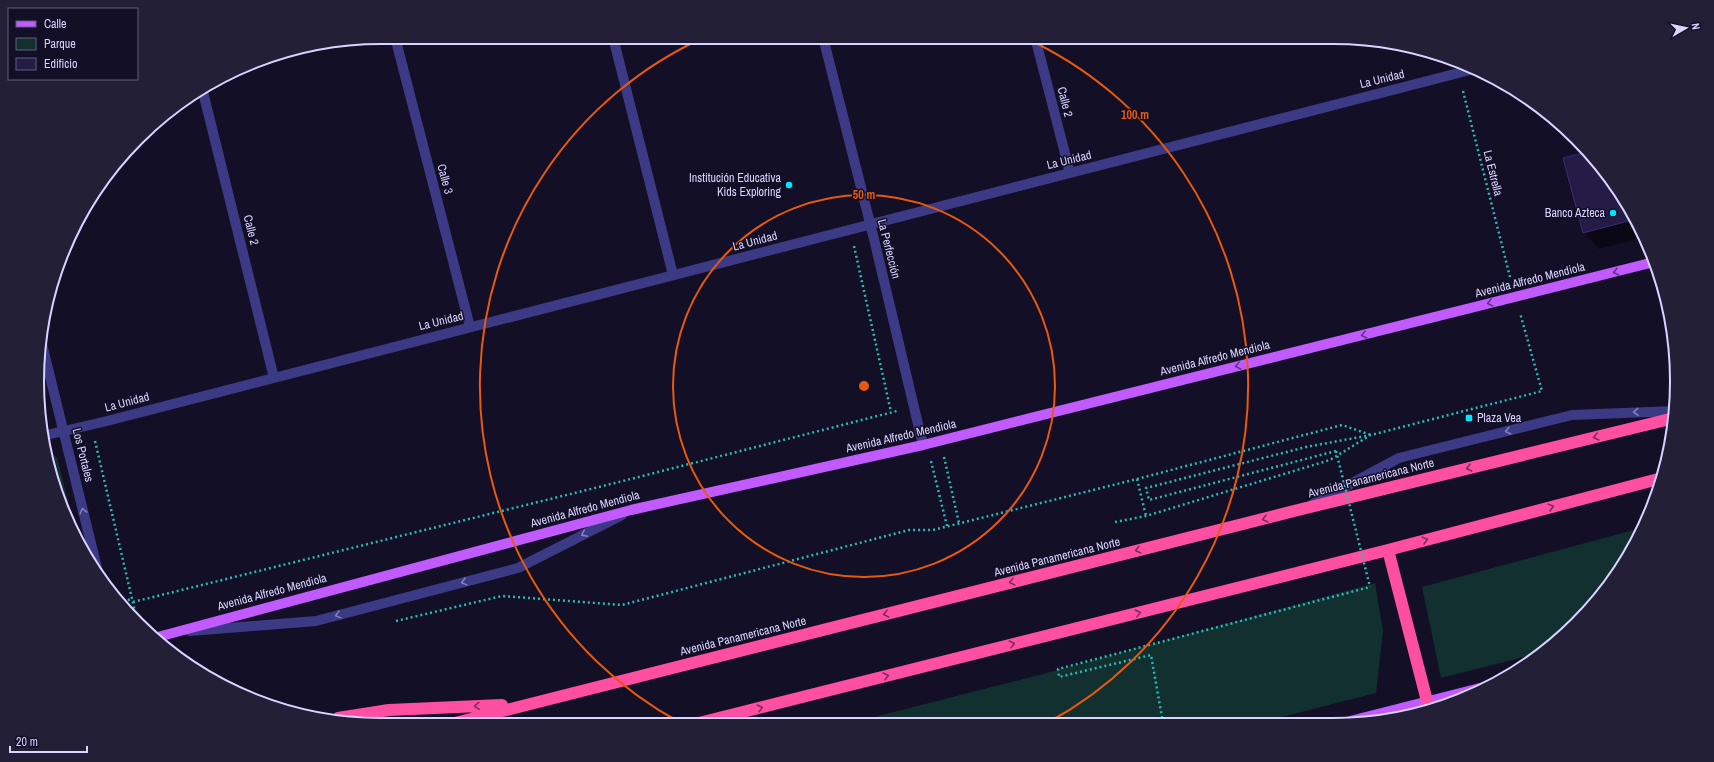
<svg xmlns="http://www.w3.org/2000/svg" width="1714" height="762" font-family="'Archivo Narrow',sans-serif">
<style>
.green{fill:#12302f}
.shadow{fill:#0007}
.building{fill:#241b47;stroke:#3b2d73}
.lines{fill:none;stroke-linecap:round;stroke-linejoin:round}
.path{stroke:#2fb8b0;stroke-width:2.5;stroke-dasharray:2 3;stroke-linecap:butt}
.minor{stroke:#3d3a85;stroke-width:10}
.major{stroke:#c25bff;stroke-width:10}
.highway{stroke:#ff4fa3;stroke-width:12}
.path-bridge{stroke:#2fb8b0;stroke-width:2.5;stroke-dasharray:2 3;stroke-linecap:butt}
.oneway{stroke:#623188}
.oneway2{stroke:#837fbc}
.oneway3{stroke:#7d2c5e}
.ring{fill:none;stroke:#e8590c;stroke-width:2}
.poi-dot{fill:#00e5ff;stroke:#130f26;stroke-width:1.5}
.labels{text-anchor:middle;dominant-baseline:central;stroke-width:3;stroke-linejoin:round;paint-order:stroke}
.street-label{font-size:12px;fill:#d9d4ff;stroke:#130f26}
.poi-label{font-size:12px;fill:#d9d4ff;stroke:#130f26;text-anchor:end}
.rim{fill:none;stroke:#d9d4ff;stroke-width:2}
.centre{fill:#e8590c;stroke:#130f26;stroke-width:2}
.ring-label{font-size:12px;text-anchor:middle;font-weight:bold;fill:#e8590c;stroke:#130f26;stroke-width:3;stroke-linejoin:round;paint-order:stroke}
</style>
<rect width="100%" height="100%" fill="#130f26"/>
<path class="green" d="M49,453L57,457L76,533L46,454Z
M1641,528L1619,572L1544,652L1441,678L1422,587Z
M1375,583L1383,631L1376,693L1262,722L855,724L863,720L1039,675Z"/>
<path class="shadow" d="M1588,152L1606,172L1642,229L1645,237L1599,249L1584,233L1564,159Z"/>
<path class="building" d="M1587,152L1606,172L1636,219L1583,233L1563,158Z"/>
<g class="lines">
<path class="path" d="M1463,91L1510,277
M854,246L891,412
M95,441L137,620
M1336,451L1149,500L1146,488L1306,447L1371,435L1542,391L1520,313
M944,457L959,523
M931,461L947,526
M1137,479L1146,516
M1115,522L1146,516L1330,460L1369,436
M118,602L132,599
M133,602L615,483L897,411
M396,621L502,596L622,605L909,530H933L1137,479L1342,425L1371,435
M1163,723L1151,655L1059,677L1058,669L1370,587"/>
<path class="minor" d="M395,37L470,327
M613,37L673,275
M823,37L874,239L923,445
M1035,37L1070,173
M202,88L274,378
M41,340L99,576
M42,436L103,422L1474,69
M1313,504L1399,458L1572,415L1675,411
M190,631L316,621L518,568L622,515"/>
<path class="major" d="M154,638L631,510L923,445L1654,262
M1346,722L1488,686"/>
<path class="highway" d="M1388,550L1427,701
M338,718L389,710L502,705
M695,724L1388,550L1662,478
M447,725L1302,509L1674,418"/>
<path class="path-bridge" d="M1336,451L1370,587"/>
</g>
<defs><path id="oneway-chevron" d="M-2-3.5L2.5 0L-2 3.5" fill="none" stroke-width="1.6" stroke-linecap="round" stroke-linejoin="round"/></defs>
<g class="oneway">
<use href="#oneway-chevron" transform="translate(1616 272) rotate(166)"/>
<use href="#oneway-chevron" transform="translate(1490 303) rotate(166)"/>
<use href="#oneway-chevron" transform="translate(1364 335) rotate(166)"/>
<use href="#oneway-chevron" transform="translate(1238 366) rotate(166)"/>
</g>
<g class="oneway2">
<use href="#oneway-chevron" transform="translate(1636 412) rotate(178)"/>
<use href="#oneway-chevron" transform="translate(1508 431) rotate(166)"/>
<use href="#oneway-chevron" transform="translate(83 511) rotate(-104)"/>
<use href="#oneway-chevron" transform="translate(584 534) rotate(153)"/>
<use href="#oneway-chevron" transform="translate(464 582) rotate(165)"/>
<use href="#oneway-chevron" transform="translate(338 615) rotate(165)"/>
</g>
<g class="oneway3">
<use href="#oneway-chevron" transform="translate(1596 437) rotate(166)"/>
<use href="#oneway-chevron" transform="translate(1469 468) rotate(166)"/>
<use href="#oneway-chevron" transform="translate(1551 507) rotate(-15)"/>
<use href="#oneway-chevron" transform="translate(1265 519) rotate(166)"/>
<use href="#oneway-chevron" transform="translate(1425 540) rotate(-15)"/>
<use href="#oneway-chevron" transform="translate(1138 550) rotate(166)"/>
<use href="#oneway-chevron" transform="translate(1012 582) rotate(166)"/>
<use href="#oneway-chevron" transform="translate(1138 613) rotate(-14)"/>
<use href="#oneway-chevron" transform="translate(886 614) rotate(166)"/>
<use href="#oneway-chevron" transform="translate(1012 644) rotate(-14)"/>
<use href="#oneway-chevron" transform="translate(886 676) rotate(-14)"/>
<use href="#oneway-chevron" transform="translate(477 706) rotate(177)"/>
<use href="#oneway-chevron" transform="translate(760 708) rotate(-14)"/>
</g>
<g class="ring">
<circle cx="864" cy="386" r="191"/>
<path d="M681 723A383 383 0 0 1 705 37M1023 37A383 383 0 0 1 1047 723"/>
</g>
<g class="poi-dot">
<circle cx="789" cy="185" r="4"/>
<circle cx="1613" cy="213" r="4"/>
<rect x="1465" y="414" width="8" height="8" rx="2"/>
</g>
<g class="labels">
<g class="street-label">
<text transform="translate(1382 79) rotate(-14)">La Unidad</text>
<text transform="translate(1065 102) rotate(76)">Calle 2</text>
<text transform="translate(1069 160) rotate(-14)">La Unidad</text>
<text transform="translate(1493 173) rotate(76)">La Estrella</text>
<text transform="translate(445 179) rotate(75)">Calle 3</text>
<text transform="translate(251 230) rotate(76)">Calle 2</text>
<text transform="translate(755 241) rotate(-15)">La Unidad</text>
<text transform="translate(889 249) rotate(76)">La Perfección</text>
<text transform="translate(1530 280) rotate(-14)">Avenida Alfredo Mendiola</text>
<text transform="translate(441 321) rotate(-14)">La Unidad</text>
<text transform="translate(1215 358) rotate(-14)">Avenida Alfredo Mendiola</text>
<text transform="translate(127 402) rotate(-15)">La Unidad</text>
<text transform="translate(901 436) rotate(-13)">Avenida Alfredo Mendiola</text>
<text transform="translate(83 455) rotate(76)">Los Portales</text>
<text transform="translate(1371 478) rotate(-14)">Avenida Panamericana Norte</text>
<text transform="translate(585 509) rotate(-15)">Avenida Alfredo Mendiola</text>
<text transform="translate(1057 557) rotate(-14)">Avenida Panamericana Norte</text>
<text transform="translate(272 592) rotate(-15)">Avenida Alfredo Mendiola</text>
<text transform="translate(743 636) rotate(-14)">Avenida Panamericana Norte</text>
</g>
<g class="poi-label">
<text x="781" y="178">Institución Educativa<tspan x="781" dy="14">Kids Exploring</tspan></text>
<text x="1605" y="213">Banco Azteca</text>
<text x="1477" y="418" text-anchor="start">Plaza Vea</text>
</g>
</g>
<path d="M0 0H1714V762H0ZM381 44H1333A337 337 0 0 1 1670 381V381A337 337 0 0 1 1333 718H381A337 337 0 0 1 44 381V381A337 337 0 0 1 381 44Z" fill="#231f37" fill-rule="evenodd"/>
<path class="rim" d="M381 44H1333A337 337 0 0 1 1670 381V381A337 337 0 0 1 1333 718H381A337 337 0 0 1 44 381V381A337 337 0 0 1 381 44Z"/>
<circle cx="864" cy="386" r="6" class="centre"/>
<g class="ring-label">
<text x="1135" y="119">100 m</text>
<text x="864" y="199">50 m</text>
</g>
<rect x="8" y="8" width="130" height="72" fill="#130f26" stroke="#625e7d"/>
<rect x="16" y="21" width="20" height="6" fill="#c25bff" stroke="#625e7d"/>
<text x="44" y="28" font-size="12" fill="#d9d4ff">Calle</text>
<rect x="16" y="38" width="20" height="12" fill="#12302f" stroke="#625e7d"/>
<text x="44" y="48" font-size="12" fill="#d9d4ff">Parque</text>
<rect x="16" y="58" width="20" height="12" fill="#241b47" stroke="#625e7d"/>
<text x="44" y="68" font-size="12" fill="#d9d4ff">Edificio</text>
<g transform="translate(1686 28) rotate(81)" stroke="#130f26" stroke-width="3" paint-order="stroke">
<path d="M0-3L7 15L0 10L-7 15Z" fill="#d9d4ff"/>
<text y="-6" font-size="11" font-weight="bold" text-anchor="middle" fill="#d9d4ff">N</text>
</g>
<path d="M10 746v6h77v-6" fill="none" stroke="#d9d4ff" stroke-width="2"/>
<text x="16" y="746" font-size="12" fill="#d9d4ff" stroke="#130f26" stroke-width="3" paint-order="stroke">20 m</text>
</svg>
